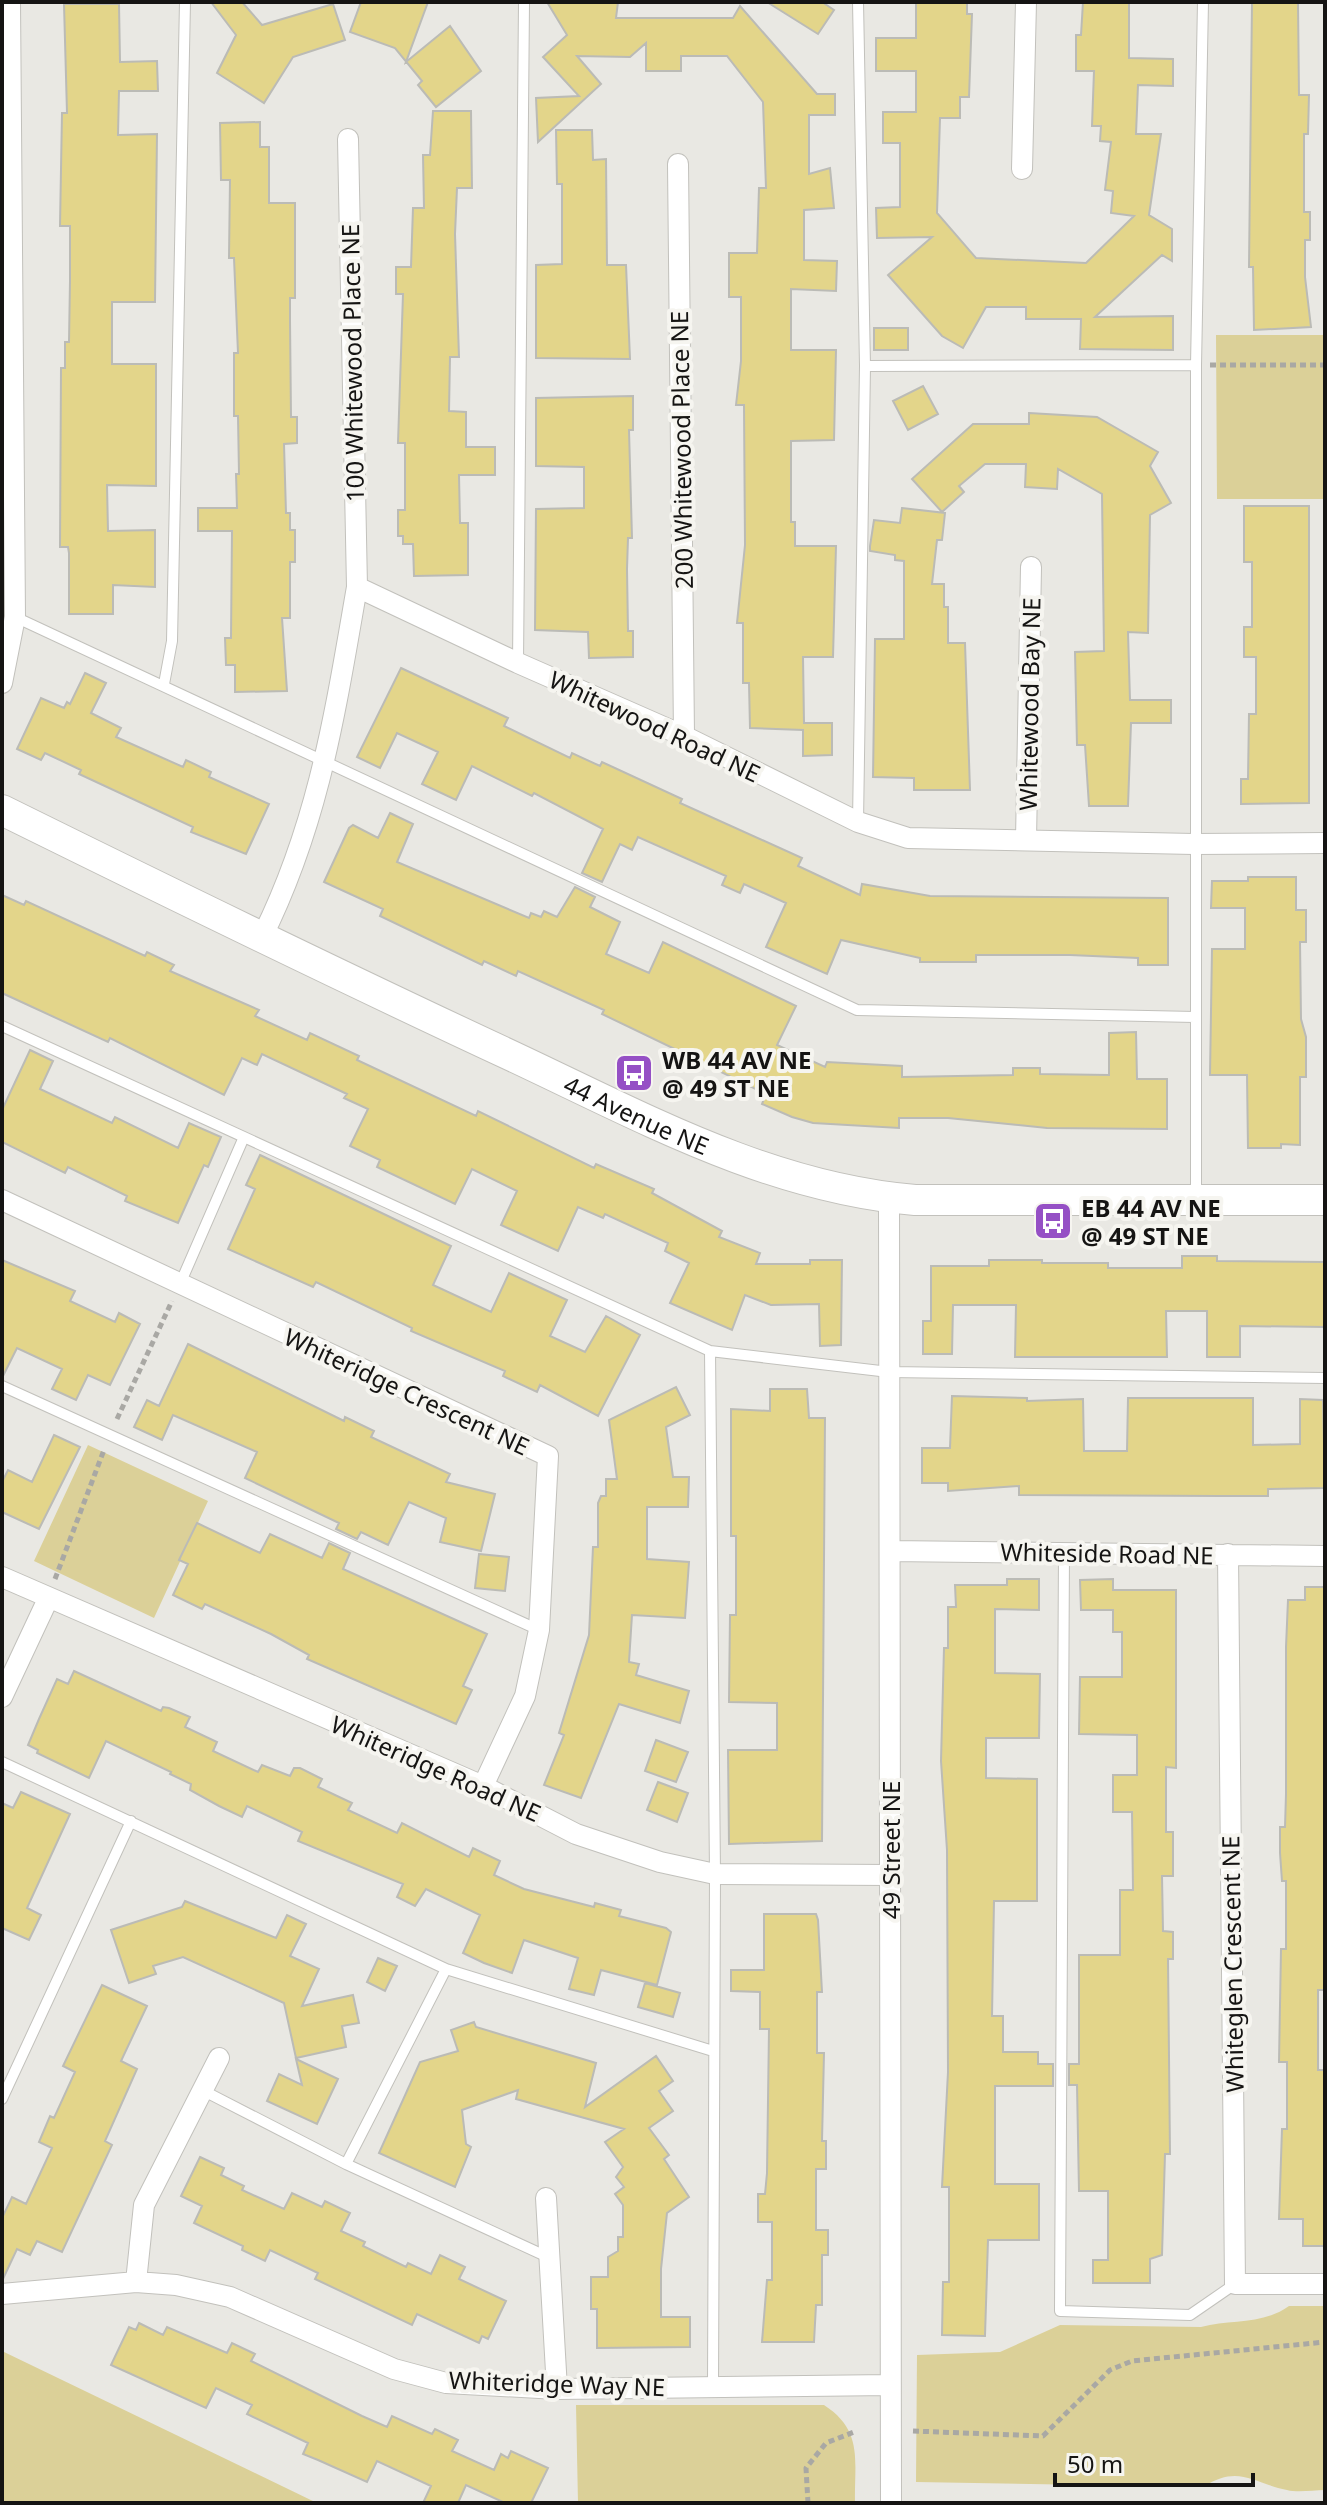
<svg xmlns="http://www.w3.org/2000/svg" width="1327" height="2505" font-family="'Noto Sans',sans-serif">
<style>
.green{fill:#dbd098}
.building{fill:#e3d58a;stroke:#bbbbb6;stroke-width:2}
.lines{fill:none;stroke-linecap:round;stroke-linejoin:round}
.lane-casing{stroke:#c2c1bc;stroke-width:12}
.street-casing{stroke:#c2c1bc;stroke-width:22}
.secondary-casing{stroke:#c2c1bc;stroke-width:32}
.path{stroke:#a9a8a4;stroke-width:5;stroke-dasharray:6 4;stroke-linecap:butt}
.lane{stroke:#fff;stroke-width:10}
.street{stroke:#fff;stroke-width:20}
.secondary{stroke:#fff;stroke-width:30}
.labels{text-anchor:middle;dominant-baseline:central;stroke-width:8;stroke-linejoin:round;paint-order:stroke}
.street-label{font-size:24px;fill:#151413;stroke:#f6f5f0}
.poi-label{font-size:24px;font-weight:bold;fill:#151413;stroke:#f6f5f0;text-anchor:start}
</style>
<rect width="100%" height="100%" fill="#e9e8e3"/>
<path class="green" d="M1216,335H1325V499H1217Z
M88,1445L208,1501L154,1618L34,1561Z
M1289,2306H1325V2490C1313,2490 1298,2493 1287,2490C1252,2483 1239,2464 1203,2487L916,2482L917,2355L1000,2352L1060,2325L1201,2327C1231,2319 1263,2325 1289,2306Z
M2,2351L317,2503H2Z
M576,2405H824C864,2431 854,2461 855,2503H578Z"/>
<path class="building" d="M211,2H242L262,25L333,4L345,40L293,57L264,103L217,73L236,35Z
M361,2H428L406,62L450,26L481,71L436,107L418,85L422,81L395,48L350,32Z
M547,2H618L616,18H733L740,6L817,94H835V115H809V174L830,168L834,208L804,210V260L837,261L836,291L791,289V350H836L834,440L791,441V522H795V546H836L833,657H803L804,723H832V755L803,756V730L750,728L749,683H743V623H737L745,545L744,405H736L741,361V297H729V253H757L759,188H766L763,102L727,56H681V71H646V43L630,57L577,56L601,84L538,142L536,98L579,96L543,57L567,35Z
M767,2H822L834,10L818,34Z
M916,2H967V14H972L969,97H960V118H940L937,213L976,258L1086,263L1134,216L1111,213L1113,191L1105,190L1111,142L1100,141L1101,126H1092L1094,71H1076V35H1081L1083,2H1129V58L1173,59V86L1138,85L1136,134H1161L1149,215L1172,229V261L1162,255L1095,317L1173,316V350L1080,349L1081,319H1026V307H986L963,348L942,336L888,275L932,237L877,238L876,208L900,207V143H883V112H916V71H876V38H916Z
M1252,2H1298L1299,95H1309L1308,134H1304V212H1310V240H1305V277L1311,327L1254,330L1253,267H1249Z
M64,4H119L120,62L157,61L158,91H119L118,135L157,134L155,302H112V364H156V486L107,485L108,531L155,530V587L113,585V614H69V553L68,547H60L61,368H65V342H69L70,281V226H60L62,113H67Z
M433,111H471L472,188H457L455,234L459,357H450L449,411L466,412V447H495V475H459L460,523H468V575L414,576L413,544H403V536H398V510H405V443H398L403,294H396V267H411L413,208H424L423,155H430Z
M260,122V147H269V203H295V298H290V321L291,417H297V443L284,444L286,513H290V530H295V562H290V618H282L287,691L235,692V665H226L225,638H231L232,531H198V508H237L236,474H239L238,416H234V353H238L234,258H229L230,180H221L220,123Z
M556,130H592L593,160L606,159L607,265H626L630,359L536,358V265L562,264V184H557Z
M874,328H908V350H874Z
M923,386L938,414L908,430L893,401Z
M633,396V430H629L632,538H628L627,569L628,631H633V657L589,658L588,632L535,630L536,509L584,508V467L536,466V398Z
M1029,413L1097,417L1158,452L1150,466L1171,503L1150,515L1148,633L1128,632L1130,700H1171V723H1131L1128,806H1089L1085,745H1077L1075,652L1104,651L1102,494L1058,469L1057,489L1025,487L1026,464H985L959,486L964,492L942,512L912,479L973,424H1029Z
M1244,506H1309V803L1241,804V779H1248L1249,714H1256V657H1244V627H1252V562H1244Z
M902,508L945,513L942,540H937L932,584H944V607H948V643H965L970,790H914V778L873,777L875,639H904V561L895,560V555L870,551V546L874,520L900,523Z
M401,668L508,718L504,726L570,758L572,753L600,766L602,762L682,799L680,803L802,858L798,866L860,895L862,884L930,896L1168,898V965H1138V958L1070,955H976V962H920V958L841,940L827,974L766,947L786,903L744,884L740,893L722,885L726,876L638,837L632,850L620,844L602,882L582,873L603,829L534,793L532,796L472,766L456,800L422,784L438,752L397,733L380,768L357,757Z
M85,673L106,683L91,713L121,728L116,737L183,767L186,760L211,772L209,777L269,804L246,854L191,832L193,827L79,774L81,770L45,753L41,760L17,749L41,698L64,708L67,702L70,704Z
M390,813L413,824L397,862L529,918L531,913L541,917L544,911L557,917L575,887L595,897L590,907L620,922L606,954L649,973L663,942L796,1006L777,1045L825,1067L827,1062L902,1066V1077L1013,1075V1068H1040V1074L1109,1075V1033L1136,1032L1137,1079H1167V1129L1047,1128L948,1118H899V1128L813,1123L792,1117L762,1104L766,1094L703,1063L701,1067L677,1056L679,1051L602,1014L604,1010L518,971L516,976L484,961L482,965L380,916L383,909L324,882L349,828L353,825L378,838Z
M1248,877H1296V910H1306V942H1300L1301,1019L1306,1037V1077H1300V1145L1281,1144V1148H1248L1247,1075H1210L1212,949H1245V908H1211L1212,881H1248Z
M2,895L24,905L26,901L145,956L147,952L174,965L170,971L259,1010L255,1016L307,1040L310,1033L359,1056L357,1060L476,1116L478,1111L594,1168L596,1164L654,1189L652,1193L722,1231L719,1237L760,1253L756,1264H810V1260H842L841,1345L820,1346L819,1304L771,1305L745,1295L732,1330L670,1303L689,1263L665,1251L668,1243L605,1214L603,1218L578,1207L558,1251L501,1225L517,1191L472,1169L455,1204L377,1167L380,1160L350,1146L368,1109L344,1098L347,1094L262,1054L257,1065L242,1058L224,1095L110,1038L108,1042L2,993Z
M30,1050L53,1061L40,1089L112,1123L115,1117L178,1148L189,1123L221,1137L208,1167L204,1165L178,1223L125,1201L127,1196L68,1167L65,1173L2,1142V1110Z
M260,1155L451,1246L433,1285L491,1312L509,1273L567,1300L550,1336L585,1352L606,1316L640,1335L598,1416L540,1385L537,1392L503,1376L505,1371L411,1331L412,1328L316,1282L313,1287L228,1249L255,1189L246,1185Z
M1182,1256H1217V1261L1325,1262V1327L1240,1326V1357H1207V1311H1166L1167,1357H1015L1016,1305H953L952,1354H923V1321H931V1266H989V1260H1042V1263H1108V1268H1182Z
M2,1260L75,1291L70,1301L115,1322L119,1313L140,1324L110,1385L88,1375L76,1400L52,1389L62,1369L17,1348L2,1378Z
M188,1344L344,1421L345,1417L374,1431L371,1437L450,1474L446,1482L495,1494L481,1551L440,1542L446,1518L409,1502L388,1545L361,1532L357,1539L336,1529L339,1523L245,1478L257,1452L173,1415L162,1440L134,1427L147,1400L159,1406Z
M676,1387L690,1415L666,1427L673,1477H689L688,1507H647V1559L689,1562L685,1618L632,1615L629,1662L639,1664L636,1675L689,1691L680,1723L619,1704L581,1798L544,1785L564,1735L559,1733L589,1635L593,1547H598V1503L601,1496H606V1479H617L609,1420Z
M770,1389H807L809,1418H825L822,1841L729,1844L728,1750H777V1703L729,1702L730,1615H736V1536H731V1409L770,1411Z
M952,1396L1027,1398V1401L1083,1399L1084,1451H1127L1128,1398H1253V1445L1300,1444V1399L1323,1400L1325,1488L1268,1489V1496H1218L1019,1495V1486L948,1491V1483H922V1448H950Z
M54,1435L80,1447L39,1529L2,1512V1482L8,1470L32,1482Z
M197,1523L260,1553L270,1534L322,1558L329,1543L350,1553L343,1569L487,1634L463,1686L472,1690L456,1724L307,1659L309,1655L271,1634L205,1604L202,1609L173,1595L188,1564L179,1560Z
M479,1554L509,1557L505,1591L475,1588Z
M1007,1579H1039V1610L995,1609V1673L1040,1674L1039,1738H986V1778L1037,1779V1901H994L992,2016H1003V2052H1038V2064H1053V2086H995V2184H1039V2240H988L985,2336L942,2335L943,2282H949V2187H942L948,2072L947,1850L941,1761L944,1648H948V1607H956L955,1585H1007Z
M1113,1579V1590H1176V1768L1166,1767V1832H1173V1876H1162L1163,1931L1173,1932V1959H1168L1170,2154H1165L1162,2255L1150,2259V2283H1093V2260H1108V2191H1079L1077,2085H1069V2064H1079V1955H1120V1890H1133L1132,1812H1113V1775H1137V1735L1079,1734L1080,1677H1122V1632H1113V1610H1081L1080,1580Z
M1305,1587H1325V1990H1318V2070H1325V2246H1303V2219H1279L1282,2129H1287V2062H1279L1281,1949H1286V1881H1282L1280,1853V1827H1285L1286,1794V1647L1288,1600H1305Z
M74,1671L161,1711L163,1707L169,1708L190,1717L185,1727L217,1742L213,1751L258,1772L262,1765L290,1776L294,1768H300L322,1779L318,1787L352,1803L348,1810L397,1833L402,1823L469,1857L473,1848L500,1861L494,1875L524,1889L594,1907L595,1903L621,1910L619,1916L666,1928L671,1932L657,1985L601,1970L594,1995L569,1989L578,1958L524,1940L512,1973L484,1963L463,1953L480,1915L426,1889L415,1906L397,1897L403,1884L298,1841L302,1832L247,1806L242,1817L219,1806L190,1790L191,1784L170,1774L171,1772L106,1741L89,1778L37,1753L38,1750L28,1745L39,1719L57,1679L68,1684Z
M656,1740L688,1752L676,1782L645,1771Z
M658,1782L688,1793L677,1822L647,1810Z
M21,1792L70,1814L27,1908L41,1915L29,1940L2,1928V1803L13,1808Z
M185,1901L276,1938L287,1915L306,1924L290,1956L319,1969L302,2006L353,1995L359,2023L342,2026L346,2047L296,2058L284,2003L183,1957L153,1966L156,1974L129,1983L111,1930L182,1907Z
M764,1914H816L818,1920L822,1992H817V2053H824L822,2141H826V2169H816V2230H828V2255H822V2305H816L814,2342H762L767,2280H772V2222H758V2194H765L767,2173L769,2029H760V1992L731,1991V1970H764Z
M378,1958L397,1966L385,1991L367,1982Z
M645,1983L680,1993L673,2017L638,2007Z
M102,1985L147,2006L121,2061L137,2069L105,2141L112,2145L62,2252L37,2241L30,2255L17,2249L2,2281V2218L12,2197L26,2204L52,2148L39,2142L50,2116L54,2118L75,2072L63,2066Z
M474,2022L476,2027L596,2063L585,2107L656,2056L673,2081L659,2091L673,2111L649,2128L669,2155L664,2159L689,2197L667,2213L661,2269V2317H690V2347L597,2348V2309H591V2277H608V2257L618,2251V2237H623V2205L615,2194L624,2187L616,2177L623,2167L605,2142L624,2129L516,2099L518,2090L462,2110L466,2144L471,2147L455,2187L379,2153L420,2062L458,2051L451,2030Z
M296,2059L338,2079L317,2124L267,2101L279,2074L302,2085Z
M200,2157L224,2168L221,2175L244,2186L242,2190L284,2209L292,2193L322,2207L325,2201L350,2213L341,2231L365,2242L363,2246L406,2267L408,2263L431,2274L440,2255L465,2267L459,2279L506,2301L488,2339L482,2336L479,2343L417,2314L412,2325L315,2279L318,2273L270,2250L265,2261L242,2250L243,2246L194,2223L202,2206L181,2196Z
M139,2323L163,2335L167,2327L227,2353L232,2343L255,2354L251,2361L362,2416L387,2427L392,2416L432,2434L435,2429L458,2440L452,2451L494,2470L501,2454L508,2458L511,2451L548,2468L531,2503H505L466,2485L458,2503H423L431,2486L377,2461L367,2482L318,2460L303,2454L308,2443L247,2414L252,2405L216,2388L206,2408L111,2365L129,2327L136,2330Z"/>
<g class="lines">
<g class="lane-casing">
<path id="lane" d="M865,366L1196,365
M15,617L857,1010L1195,1017
M518,663L524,2
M164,684L172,641L185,2
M858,822L865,366L858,2
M2,1026L710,1351L715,1874L713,2386
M1196,1196V365L1203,2
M180,1284L244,1137
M710,1351L889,1372L1325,1378
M2,1386L539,1630
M1064,1551L1060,2311L1190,2315L1235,2284
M2,1762L446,1969L713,2051
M202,2090L346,2164L550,2258
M2,2099L131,1821
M346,2164L446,1969"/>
</g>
<g class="street-casing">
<path id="street" d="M348,139L357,587
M678,164L684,736
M1022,169L1026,2
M2,683L15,617L10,2
M1026,840L1031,567
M261,939C319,823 335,713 357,587L518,663L684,736L858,822L908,838L1194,844L1325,843
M889,1198L891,2503
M2,1200L548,1456L539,1630L525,1696L483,1786
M890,1551L1325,1556
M1228,1554L1235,2284H1325
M2,1577L483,1786L576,1834L660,1862L715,1874L890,1875
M2,1697L48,1599
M546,2198L557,2389
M136,2282L144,2205L219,2058
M2,2294L136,2282L176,2285L230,2297L394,2369L446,2383L557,2389L890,2385"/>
</g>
<g class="secondary-casing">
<g id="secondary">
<path id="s1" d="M2,810C172,894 342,977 514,1057C644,1118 770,1188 915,1200H1325"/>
</g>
</g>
<path class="path" d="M1210,365H1325
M117,1419L172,1301
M55,1579L104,1450
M913,2431L1043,2436L1110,2370L1132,2361L1325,2342
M808,2503L806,2468L826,2443L854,2432"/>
<use href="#lane" class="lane"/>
<use href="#street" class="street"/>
<use href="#secondary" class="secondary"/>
</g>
<defs>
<g id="bus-square" transform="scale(2)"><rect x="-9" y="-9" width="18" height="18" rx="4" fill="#9550c5" stroke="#f6f5f0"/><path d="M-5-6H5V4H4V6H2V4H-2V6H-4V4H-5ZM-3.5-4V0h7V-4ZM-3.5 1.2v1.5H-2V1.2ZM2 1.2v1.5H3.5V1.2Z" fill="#fff"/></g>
</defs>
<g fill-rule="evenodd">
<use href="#bus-square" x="634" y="1073"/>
<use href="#bus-square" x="1053" y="1221"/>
</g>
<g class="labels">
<g class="street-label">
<text transform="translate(352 363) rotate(-91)">100 Whitewood Place NE</text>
<text transform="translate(681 450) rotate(-91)">200 Whitewood Place NE</text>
<text transform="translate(1029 704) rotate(-89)">Whitewood Bay NE</text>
<text transform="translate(655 726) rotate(25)">Whitewood Road NE</text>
<text stroke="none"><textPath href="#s1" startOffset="704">44 Avenue NE</textPath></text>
<text transform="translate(407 1391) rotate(25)">Whiteridge Crescent NE</text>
<text transform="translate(1107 1553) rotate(1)">Whiteside Road NE</text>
<text transform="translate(436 1768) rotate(24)">Whiteridge Road NE</text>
<text transform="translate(890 1850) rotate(-90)">49 Street NE</text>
<text transform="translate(1232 1964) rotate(-91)">Whiteglen Crescent NE</text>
<text transform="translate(557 2383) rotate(2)">Whiteridge Way NE</text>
</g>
<g class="poi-label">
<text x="662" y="1059">WB 44 AV NE<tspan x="662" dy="28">@ 49 ST NE</tspan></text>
<text x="1081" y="1207">EB 44 AV NE<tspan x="1081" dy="28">@ 49 ST NE</tspan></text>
</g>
</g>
<rect width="1327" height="2505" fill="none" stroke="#151413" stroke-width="8"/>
<path d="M1055 2473v12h198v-12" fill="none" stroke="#151413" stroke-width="4"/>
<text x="1067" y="2473" font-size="24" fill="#151413" stroke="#f6f5f0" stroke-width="6" paint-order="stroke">50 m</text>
</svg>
